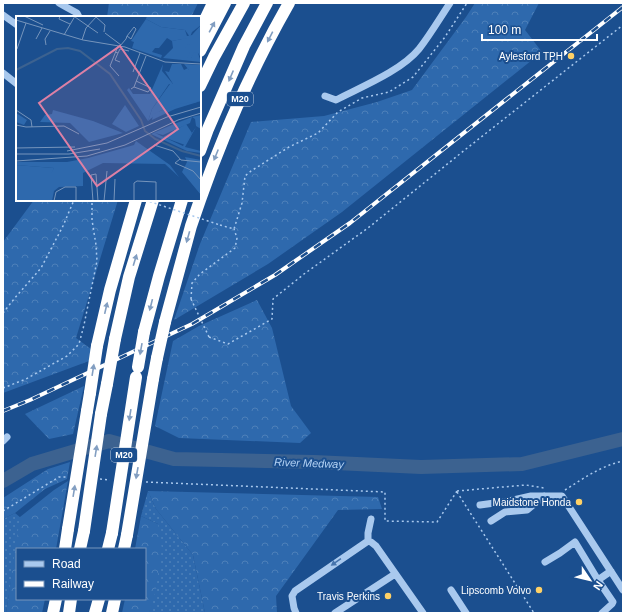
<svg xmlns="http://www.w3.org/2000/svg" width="626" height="616" font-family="Arial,sans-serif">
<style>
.grass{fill:url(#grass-dots)}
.forest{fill:url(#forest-crowns)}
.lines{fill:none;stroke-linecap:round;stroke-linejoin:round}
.river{stroke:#3c6290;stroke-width:14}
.path{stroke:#a9c9ee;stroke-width:1.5;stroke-dasharray:2 3;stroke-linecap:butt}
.minor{stroke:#a9c9ee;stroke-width:7}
.highway{stroke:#fff;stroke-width:12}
.rail-casing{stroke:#fff;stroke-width:4}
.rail{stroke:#1b4f8f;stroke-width:2.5;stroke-dasharray:8;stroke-linecap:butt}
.path-bridge{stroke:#a9c9ee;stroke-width:1.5;stroke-dasharray:2 3;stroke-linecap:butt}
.highway-bridge{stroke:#fff;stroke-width:12}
.oneway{fill:#829ec1}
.oneway2{fill:#4674ac}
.poi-dot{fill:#ffd166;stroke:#1b4f8f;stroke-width:1.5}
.labels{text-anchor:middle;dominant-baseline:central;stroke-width:4;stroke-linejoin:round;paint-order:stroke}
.shield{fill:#1b4f8f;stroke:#bbcadd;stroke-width:1}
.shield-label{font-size:9px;font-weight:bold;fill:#fff}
.poi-label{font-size:10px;fill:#fff;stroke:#1b4f8f;text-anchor:end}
.water-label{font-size:11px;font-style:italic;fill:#b5d3f5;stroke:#1b4f8f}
.inset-river{fill:none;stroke:#3c6290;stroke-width:2}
.inset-road{fill:none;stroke:#7695bc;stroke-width:1}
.view{fill:#dd80a5;fill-opacity:0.15;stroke:#dd80a5;stroke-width:2}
.inset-edge{fill:none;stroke:#fff;stroke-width:2}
</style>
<defs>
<pattern id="grass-dots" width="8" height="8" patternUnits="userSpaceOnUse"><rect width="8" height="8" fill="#2e69ad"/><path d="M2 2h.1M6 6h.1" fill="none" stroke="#4d80b9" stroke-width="1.8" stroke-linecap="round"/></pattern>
<pattern id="forest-crowns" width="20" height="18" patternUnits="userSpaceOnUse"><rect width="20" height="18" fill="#2e69ad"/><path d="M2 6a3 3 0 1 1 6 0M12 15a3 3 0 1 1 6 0" fill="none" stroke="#4d80b9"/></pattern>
</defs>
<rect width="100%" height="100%" fill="#1b4f8f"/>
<path class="grass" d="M148,491L156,509L193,555L205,613H149L158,524L141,516Z
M15,513L21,518L6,613H3V519Z"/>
<path class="forest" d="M109,3H198L191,17H107Z
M475,3H539L525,30L542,52L342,212L268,264L174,320L200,244L251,122L324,116L377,102L412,90L466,17Z
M34,200H118L76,338L91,349L89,361L3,393V242Z
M257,300L272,328L291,406L311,433L300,443L179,438L155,426L173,341L199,326Z
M84,386L73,434L49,439L25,414Z
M70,462L67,479L45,489L15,513L3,519V498L48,469Z
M68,481L56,549H17V599H45L42,613H6L20,517L54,490Z
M148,491L378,497L382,509L338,510L276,596L277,613H205L193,555L156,509Z
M141,516L158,524L162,543L156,590L149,613H122L125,599H145V549H135Z"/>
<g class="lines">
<path class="river" d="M3,481L32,464L109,441L174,459L314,462L421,467L522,464L623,439"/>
<path class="path" d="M220,225L234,229L242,203L245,176L251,171L289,147L318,133L338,112L362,98L389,92L413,77L445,37L467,3
M191,299L192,283L200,274L235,248L237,238L234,229
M3,313L14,299L41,268L63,226L74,200
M209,337L228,344L272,319L273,299L304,274L368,228L466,149L623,25
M3,388L26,379L67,356L79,344L84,325L97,261L96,245L92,220V200
M100,479L110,480
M146,482L385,492V521L437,522L457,491
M565,490C584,478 601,466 623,461
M457,491L526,485L544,488
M457,492L534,613
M3,511L59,477H67"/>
<path class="minor" d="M59,3L66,7L77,13L79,17
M3,15L17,25
M3,73L17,84
M325,96L336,100C361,87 401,71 419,49C430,35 440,18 450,3
M3,441L7,437
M480,505L509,501L531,496H562L623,590
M491,521L505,512L527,510L544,496
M368,541L371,542L376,546L423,613
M368,541V533L371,519
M545,562L560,553L575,542L598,580L611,571
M598,580L613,602L612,604L602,613
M451,590L466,613
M296,613L294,608L292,596L295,591L368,541
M335,613L395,574"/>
<path class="highway" d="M200,30L213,3
M200,51L225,3
M200,86L214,57L244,3
M200,151L208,129L244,46L267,3
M200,200C224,132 253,66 289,3
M165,322L191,226L200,200
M144,332L159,276L182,200
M115,339L129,277L153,200
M97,346L110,290L136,200
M153,379L157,358
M87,411L90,393
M101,414L107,384
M65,549L68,529
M80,549L84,531
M108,549L112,533
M124,549L127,535
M53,613L56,599
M69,613L71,599
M95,613L99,599
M112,613L115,599"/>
<g class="rail-casing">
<path id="rail" d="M3,411L30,400L192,324L275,275L350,223L623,7"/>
</g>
<use href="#rail" class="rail"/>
<path class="path-bridge" d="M145,200L220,225
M191,299L209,337"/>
<path class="highway-bridge" d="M157,358L165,322
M138,367L144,332
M107,384L115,339
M90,393L97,346
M68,529L87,411
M84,531L101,414
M112,533L136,377
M127,535L153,379"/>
</g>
<defs><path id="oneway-solid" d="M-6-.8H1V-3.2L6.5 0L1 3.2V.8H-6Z"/></defs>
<g class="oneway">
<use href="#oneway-solid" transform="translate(212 27) rotate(-62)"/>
<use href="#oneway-solid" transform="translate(270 37) rotate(117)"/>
<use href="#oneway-solid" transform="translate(231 76) rotate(113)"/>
<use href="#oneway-solid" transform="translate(216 155) rotate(112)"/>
<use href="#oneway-solid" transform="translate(188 237) rotate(106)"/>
<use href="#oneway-solid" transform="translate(135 260) rotate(-73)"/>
<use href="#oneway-solid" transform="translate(151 305) rotate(104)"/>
<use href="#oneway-solid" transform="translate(106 308) rotate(-77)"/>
<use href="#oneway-solid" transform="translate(141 349) rotate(100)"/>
<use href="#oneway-solid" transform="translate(93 370) rotate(-81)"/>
<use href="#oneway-solid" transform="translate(130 415) rotate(99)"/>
<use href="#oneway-solid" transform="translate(96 451) rotate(-81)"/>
<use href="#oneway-solid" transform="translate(137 473) rotate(100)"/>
<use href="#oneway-solid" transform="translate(74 491) rotate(-81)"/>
</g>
<use class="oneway2" href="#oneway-solid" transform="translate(336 562) rotate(145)"/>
<g class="poi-dot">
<circle cx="571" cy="56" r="4"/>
<circle cx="579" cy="502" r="4"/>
<circle cx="539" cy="590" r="4"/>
<circle cx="388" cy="596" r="4"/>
</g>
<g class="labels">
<g class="shield">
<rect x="227" y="92" width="26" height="14" rx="3"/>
<rect x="111" y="448" width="26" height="14" rx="3"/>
</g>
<g class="shield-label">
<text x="240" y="99">M20</text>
<text x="124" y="455">M20</text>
</g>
<g class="poi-label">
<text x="563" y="56">Aylesford TPH</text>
<text x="571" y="502">Maidstone Honda</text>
<text x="531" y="590">Lipscomb Volvo</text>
<text x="380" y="596">Travis Perkins</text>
</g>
<g class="water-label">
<text transform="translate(309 463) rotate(2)">River Medway</text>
</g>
</g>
<g transform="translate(16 16)">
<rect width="185" height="185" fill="#1b4f8f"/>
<path d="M130,3L145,11L169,14L171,20L176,19L185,9V42L182,37L175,42H170L167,23L156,25L151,22L143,32H139L136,36L146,39L145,42L116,32L118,26L115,25ZM156,48H165L168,54L172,52L173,54H185V85L144,95L132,105L136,93L154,68H157L149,55L153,56ZM170,108L176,117L169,129L147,121ZM0,149L38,152L36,157H67V170L43,171L38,175L36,185H0Z" fill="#2e69ad"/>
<path d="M131,0H185V9L176,16L174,21L169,14L145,11L130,3ZM171,22L176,26L169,31L174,37L171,42H175L178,36L182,37L185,46L147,42L157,32L156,25ZM147,48L146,55L157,68H153L136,93L132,105L111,74L113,72L117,78H134ZM168,48L185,49V54H173ZM185,85L159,93L136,104L137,98L144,95L164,88ZM109,89L123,110L110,116L96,108ZM37,94L77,105L107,117L73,126L54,107L24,106L29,99L36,98ZM0,97L11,104L8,109L0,106ZM185,99V113L180,110L179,103L176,101L174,107L147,119L139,117L167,130L180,111L169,131L185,135V137L171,135L135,118L158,108L171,103L176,101ZM120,125L154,149L163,161L149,148L87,147L67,157H35L38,152L0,149V146H51L72,142L118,129ZM169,141L185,144V179L166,156L171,146Z" fill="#2e69ad"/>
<path class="inset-river" d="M0,54L41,33L52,32L64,35L94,58L125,104L129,115L139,123L166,135L185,140"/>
<path class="inset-road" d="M8,0L27,9M44,0L43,3L54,8M59,1L82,17M80,1L89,9L88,16M0,4L67,24L109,31L149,46L185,48M89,17L105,29M48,19L59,0M20,23L26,12M66,24L70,12L81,0M30,29L29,23L34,15M102,30L94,50L103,60M104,30L110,23L111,20L118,11L120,13L115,23L111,20M1,33L10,7M99,36L102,37L99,44L104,46M102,37L104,33L113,35M117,56L124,37M118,71L132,76L135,72L120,65M115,73L118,71L130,40M0,94L15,104L16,111M0,109L10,111L48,110L63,118M138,129L157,135L165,144L185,146M0,132L59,131M51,135L91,127L151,101L185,91M0,138H53L84,133M164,143L159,147L177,155L185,164M0,145L71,140L109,129L162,104L185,97M38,185L40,176L49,171H60V185M77,185L75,159L80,158L82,185M88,185L91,155M98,185L99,163M118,185V167L121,165L140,166V185"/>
<path class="view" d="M104,30L162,113L81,170L23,87Z"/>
<rect width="185" height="185" class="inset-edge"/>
</g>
<rect width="626" height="616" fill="none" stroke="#ffffff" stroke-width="8"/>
<rect x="16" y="548" width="130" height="52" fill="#1b4f8f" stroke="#7695bc"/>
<rect x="24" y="561" width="20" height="6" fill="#a9c9ee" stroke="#7695bc"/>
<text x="52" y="568" font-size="12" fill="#ffffff">Road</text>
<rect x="24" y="581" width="20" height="6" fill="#ffffff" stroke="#7695bc"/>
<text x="52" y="588" font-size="12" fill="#ffffff">Railway</text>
<g transform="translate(590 580) rotate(125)" stroke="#1b4f8f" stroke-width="3" paint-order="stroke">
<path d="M0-3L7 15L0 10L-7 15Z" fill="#ffffff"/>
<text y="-6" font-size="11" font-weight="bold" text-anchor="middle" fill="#ffffff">N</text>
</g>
<path d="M482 34v6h115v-6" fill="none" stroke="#ffffff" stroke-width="2"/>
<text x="488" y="34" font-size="12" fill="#ffffff" stroke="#1b4f8f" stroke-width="3" paint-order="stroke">100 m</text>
</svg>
